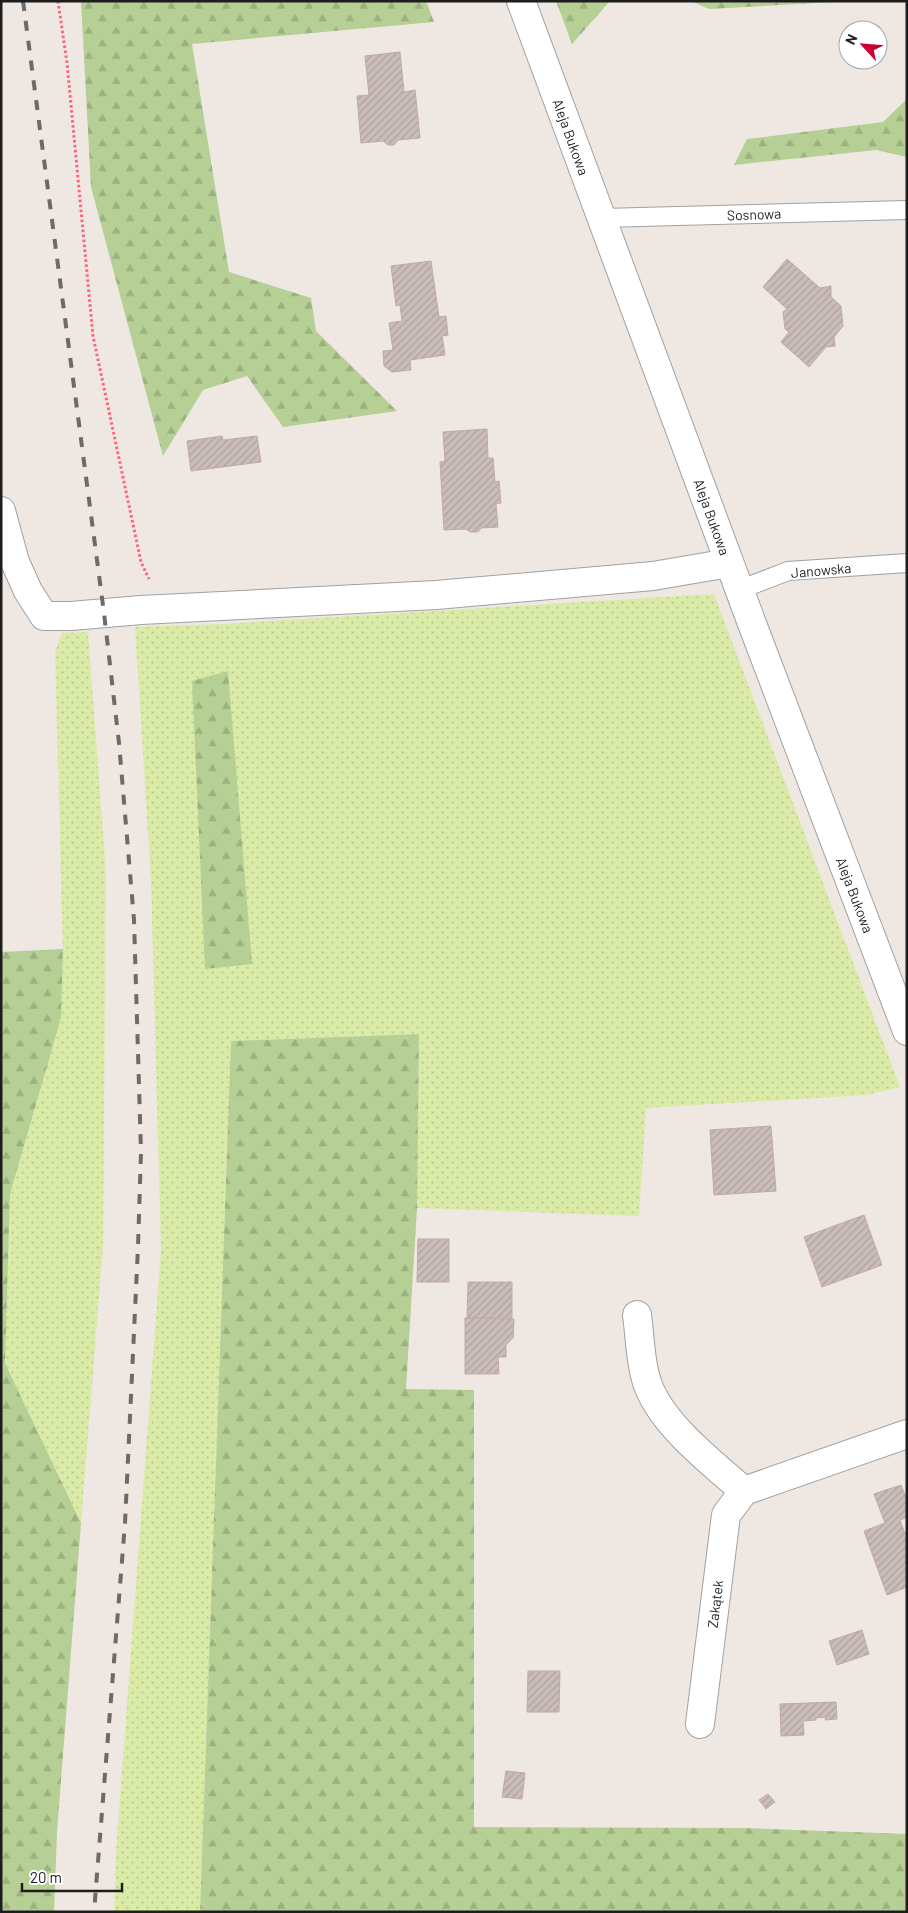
<svg xmlns="http://www.w3.org/2000/svg" width="908" height="1913" font-family="Barlow,sans-serif">
<style>
.grass{fill:url(#grass-dots)}
.forest{fill:url(#forest-firs)}
.building{fill:url(#building-hatch);stroke:#c0aaa4}
.lines{fill:none;stroke-linecap:round;stroke-linejoin:round}
.service-casing{stroke:#a1a1a1;stroke-width:20}
.minor-casing{stroke:#a1a1a1;stroke-width:30}
.tertiary-casing{stroke:#a1a1a1;stroke-width:30}
.path{stroke:#fd647b;stroke-width:3;stroke-dasharray:2.5 2.5;stroke-linecap:butt}
.service{stroke:#fff;stroke-width:18}
.minor{stroke:#fff;stroke-width:28}
.tertiary{stroke:#fff;stroke-width:28}
.rail{stroke:#6b6b6b;stroke-width:4;stroke-dasharray:10 10;stroke-linecap:butt}
.labels{text-anchor:middle;dominant-baseline:central;stroke-width:4;stroke-linejoin:round;paint-order:stroke}
.street-label{font-size:14px;fill:#1d1d1d;stroke:#fff}
</style>
<defs>
<pattern id="grass-dots" width="8" height="8" patternUnits="userSpaceOnUse" patternTransform="scale(1.25)"><rect width="8" height="8" fill="#d9eba6"/><path d="M2 2h.1M6 6h.1" fill="none" stroke="#bac98e" stroke-width="1.8" stroke-linecap="round"/></pattern>
<pattern id="forest-firs" width="22" height="20" patternUnits="userSpaceOnUse" patternTransform="scale(1.25)"><rect width="22" height="20" fill="#b5cf95"/><path d="M5 1l3.5 6h-7zM16 11l3.5 6h-7z" fill="#9bb180"/></pattern>
<pattern id="building-hatch" width="6" height="6" patternUnits="userSpaceOnUse" patternTransform="scale(1.25)"><rect width="6" height="6" fill="#cabcb8"/><path d="M-1 1l2-2M0 6l6-6M5 7l2-2" fill="none" stroke="#ada19e"/></pattern>
</defs>
<rect width="100%" height="100%" fill="#eee7e2"/>
<path class="grass" d="M714,594L900,1087L866,1095L646,1108L639,1216L417,1208L419,1034L231,1041L200,1912H114L116,1852L161,1250L151,880L135,627L223,624Z
M88,632L106,874L103,1246L81,1523L5,1363L10,1194L61,1018L63,949L55,652L62,633Z"/>
<path class="forest" d="M81,1H426L434,22L192,44L229,272L311,298L316,331L397,411L283,427L247,376L203,390L163,456L91,187Z
M556,1H610L572,44Z
M691,1H852L709,9Z
M907,99V157L876,150L734,165L747,139L883,122Z
M228,671L252,964L205,969L192,681Z
M63,949L61,1018L10,1194L5,1363L81,1523L57,1832L54,1912H1V952Z
M419,1034L417,1208L406,1389L474,1390V1827L744,1828L907,1834V1912H200L231,1041Z"/>
<path class="building" d="M400,52L404,92L415,90L420,138L398,140L394,145H388L383,141L361,143L357,96L369,95L365,56Z
M787,259L820,288L831,286V297L841,306L843,326L834,337L835,346L826,347L809,367L781,342L789,332L785,329L783,312L787,309L763,287Z
M431,261L439,317L446,316L448,335L442,336L445,355L410,360L411,370L392,372L384,366L383,351L393,350L389,323L402,321L400,305L396,306L391,266Z
M487,429L488,458H493L495,482L499,481L501,503L496,504L498,527L481,528L478,532H470L466,529L444,530L440,462L445,461L443,432Z
M222,436L223,440L257,436L261,462L191,471L187,441Z
M771,1126L776,1191L714,1195L710,1130Z
M864,1215L882,1265L822,1287L804,1237Z
M418,1239H449V1282H417Z
M468,1282H512V1318H467Z
M465,1318L514,1319L513,1338L506,1345V1357H498L499,1374H465Z
M901,1485L907,1500V1517L900,1520L905,1534L907,1533V1587L887,1595L864,1531L885,1523L874,1494Z
M862,1630L869,1654L837,1665L829,1641Z
M528,1671H560L559,1712H527Z
M836,1702L837,1719L825,1720L826,1717L816,1718V1720L803,1721L804,1735L781,1736L780,1704Z
M506,1771L525,1773L522,1799L502,1797Z
M768,1794L775,1802L766,1809L759,1800Z"/>
<g class="lines">
<g class="service-casing">
<path id="service" d="M602,218L907,210
M739,590L788,571L907,563"/>
</g>
<g class="minor-casing">
<path id="minor" d="M1,511L15,562L28,591L44,616H71L141,610L436,595L653,576L729,563
M637,1315C640,1336 640,1359 646,1379C658,1422 711,1462 744,1491L907,1434
M700,1724L726,1515L744,1491"/>
</g>
<g class="tertiary-casing">
<path id="tertiary" d="M521,1L751,621L907,1031"/>
</g>
<path class="path" d="M58,1L67,63L93,336L141,562L149,579"/>
<use href="#service" class="service"/>
<use href="#minor" class="minor"/>
<use href="#tertiary" class="tertiary"/>
<path class="rail" d="M23,1L104,613L119,743L134,920L141,1152L138,1247L125,1523L94,1912"/>
</g>
<g class="labels">
<g class="street-label">
<text transform="translate(571 137) rotate(70)">Aleja Bukowa</text>
<text transform="translate(754 214) rotate(-2)">Sosnowa</text>
<text transform="translate(712 517) rotate(70)">Aleja Bukowa</text>
<text transform="translate(821 570) rotate(-5)">Janowska</text>
<text transform="translate(855 895) rotate(69)">Aleja Bukowa</text>
<text transform="translate(715 1604) rotate(-83)">Zakątek</text>
</g>
</g>
<rect width="908" height="1913" fill="none" stroke="#1d1d1d" stroke-width="5"/>
<g transform="translate(863 45) rotate(296)"><circle r="24" fill="#ffffff" stroke="#a5a5a5"/>
<path d="M0-4L9 19L0 12L-9 19Z" fill="#ca0033"/>
<text y="-8" font-size="14" font-weight="bold" text-anchor="middle" fill="#1d1d1d">N</text>
</g>
<path d="M22 1883v8h100v-8" fill="none" stroke="#1d1d1d" stroke-width="2.5"/>
<text x="30" y="1883" font-size="15" fill="#1d1d1d" stroke="#ffffff" stroke-width="4" paint-order="stroke">20 m</text>
</svg>
